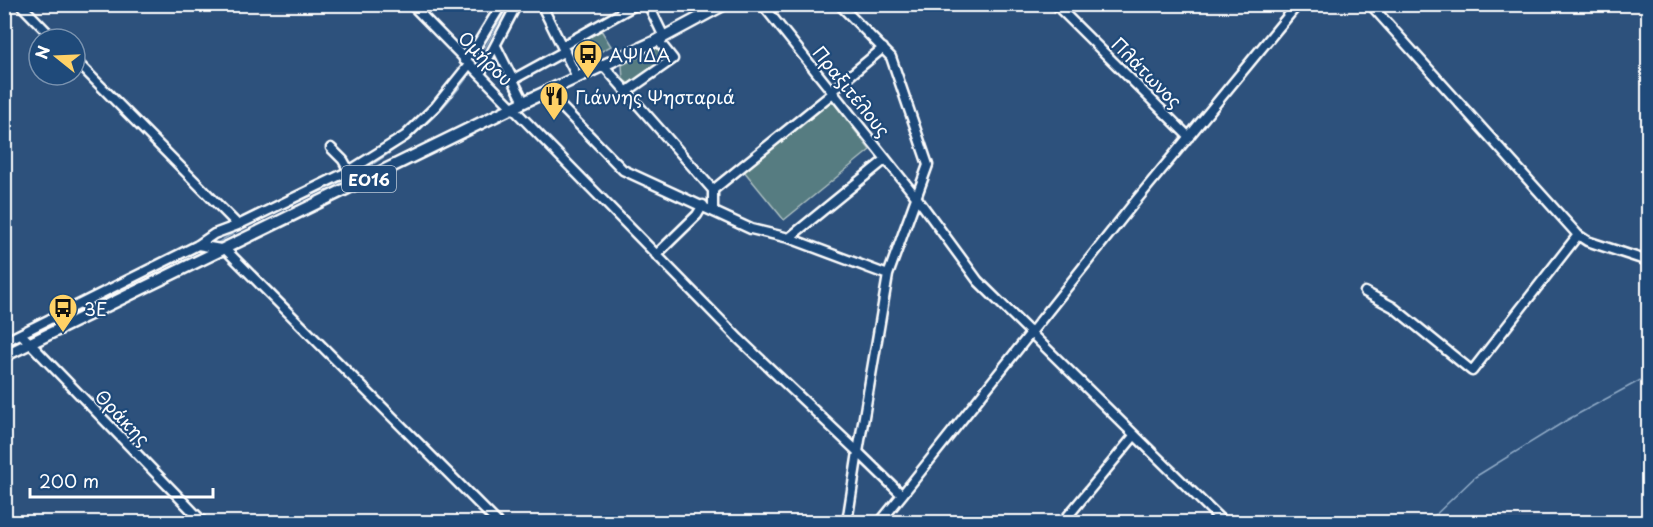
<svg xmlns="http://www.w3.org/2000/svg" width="1653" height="527" font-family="'Playpen Sans',sans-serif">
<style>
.green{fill:#577c81;stroke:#abbec0;stroke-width:1.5}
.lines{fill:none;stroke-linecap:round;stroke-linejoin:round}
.stream{stroke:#90abc7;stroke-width:1.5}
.minor-casing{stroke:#fff;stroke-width:13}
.major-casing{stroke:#fff;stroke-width:15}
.minor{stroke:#1f4a7a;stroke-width:8}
.major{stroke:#1f4a7a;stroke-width:10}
.labels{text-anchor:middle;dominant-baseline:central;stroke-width:4.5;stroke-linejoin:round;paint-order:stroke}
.shield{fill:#1f4a7a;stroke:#bcc9d7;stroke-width:1.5}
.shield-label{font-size:16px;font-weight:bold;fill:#fff}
.poi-label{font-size:18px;fill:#fff;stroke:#1f4a7a;text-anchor:start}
.street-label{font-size:18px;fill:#fff;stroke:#1f4a7a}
</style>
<rect width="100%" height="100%" fill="#2d517c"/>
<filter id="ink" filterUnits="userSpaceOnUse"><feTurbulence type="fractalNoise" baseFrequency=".0167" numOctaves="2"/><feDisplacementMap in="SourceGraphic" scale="12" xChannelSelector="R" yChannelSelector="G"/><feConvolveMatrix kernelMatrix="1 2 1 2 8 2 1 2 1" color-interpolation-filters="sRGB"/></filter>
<g filter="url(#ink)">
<path class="green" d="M601,30L611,46L575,66L564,48Z
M657,48H663L667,54L633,86L623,80L622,65Z
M830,98L870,150L784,220L744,171Z"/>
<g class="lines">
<path class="stream" d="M476,64L509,4
M357,174C407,144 438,119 472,71
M214,245L244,227L350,178
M29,337L205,250
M4,349L22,340
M1428,522L1475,477L1567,420L1648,376"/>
<g class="minor-casing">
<path id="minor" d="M20,4L54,39
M411,4L739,339L858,452L847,522
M541,4L577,77
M648,4L664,37
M762,4L917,198L978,281L1223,522
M839,4L891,57L928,165L888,275L858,452L902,495L1134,203L1298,4
M1055,4L1189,137
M1370,4L1578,235L1587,241L1648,261
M496,46L524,102
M562,46L637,4
M75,60L238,225
M464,60L477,45L502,4
M603,65L713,190
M480,74L517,4
M512,80L565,51
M547,92L623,170L751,229L789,238L888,275
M626,92L673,59L658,40
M331,148L343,160L357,185
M713,209V190L833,93L834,89L883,48
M789,238L886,159
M198,245L226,250L497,522
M656,255L697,215L703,205
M1365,292L1393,307L1472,371L1578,235
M21,334L203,522
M4,342L198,245L214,234L238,225L349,171L405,136L436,106L468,66
M880,522L902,495
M1063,522L1134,436"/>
</g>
<g class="major-casing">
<path id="major" d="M4,356L524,102L658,40L725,4"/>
</g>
<use href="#minor" class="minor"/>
<use href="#major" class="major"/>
</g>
</g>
<defs>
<g id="bus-pin" transform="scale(1.5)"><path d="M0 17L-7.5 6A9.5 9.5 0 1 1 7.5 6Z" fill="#ffd166" stroke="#1f4a7a"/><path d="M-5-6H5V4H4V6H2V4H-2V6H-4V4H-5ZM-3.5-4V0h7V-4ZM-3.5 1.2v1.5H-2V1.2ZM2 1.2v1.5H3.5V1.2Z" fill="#111"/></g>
<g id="restaurant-pin" transform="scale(1.5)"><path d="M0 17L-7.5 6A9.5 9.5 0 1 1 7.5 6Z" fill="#ffd166" stroke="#1f4a7a"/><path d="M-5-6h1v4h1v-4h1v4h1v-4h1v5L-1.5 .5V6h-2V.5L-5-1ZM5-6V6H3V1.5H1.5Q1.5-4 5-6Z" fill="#111"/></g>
</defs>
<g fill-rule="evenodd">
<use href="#bus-pin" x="588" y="54"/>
<use href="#restaurant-pin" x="554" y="96"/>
<use href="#bus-pin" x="63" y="308"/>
</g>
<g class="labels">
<rect class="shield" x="342" y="166" width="54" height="26" rx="4.5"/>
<g class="shield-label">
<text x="369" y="179">ΕΟ16</text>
</g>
<g class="poi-label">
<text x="609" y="54">ΑΨΙΔΑ</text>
<text x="575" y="96">Γιάννης Ψησταριά</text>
<text x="84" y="308">3Ε</text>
</g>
<g class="street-label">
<text transform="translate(486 58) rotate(45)">Ομήρου</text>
<text transform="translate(1147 72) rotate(45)">Πλάτωνος</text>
<text transform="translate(852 91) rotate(51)">Πραξιτέλους</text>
<text transform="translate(123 417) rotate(46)">Θράκης</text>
</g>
</g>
<rect width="1653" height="527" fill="none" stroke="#1f4a7a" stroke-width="24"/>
<rect x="12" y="12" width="1629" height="503" fill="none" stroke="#fff" stroke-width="2" filter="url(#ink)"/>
<g transform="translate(57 57) rotate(288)"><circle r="28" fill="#1f4a7a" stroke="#7992af" stroke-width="1.5"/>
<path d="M0-4.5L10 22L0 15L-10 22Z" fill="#ffd166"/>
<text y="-9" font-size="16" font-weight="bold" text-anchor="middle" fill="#ffffff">N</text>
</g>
<path d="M30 488v9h183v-9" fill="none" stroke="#ffffff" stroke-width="3"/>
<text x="39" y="488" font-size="18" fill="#ffffff" stroke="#1f4a7a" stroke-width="4.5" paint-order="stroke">200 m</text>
</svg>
